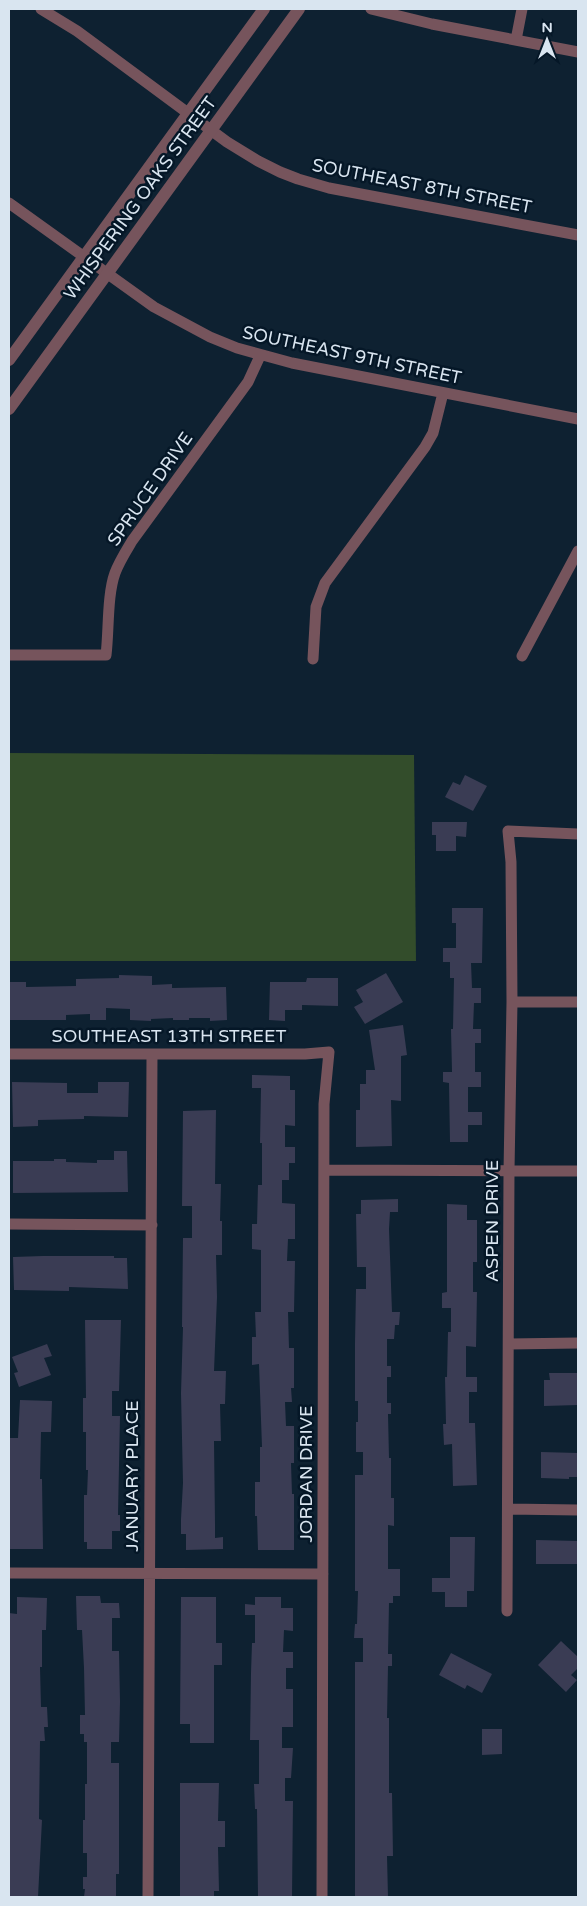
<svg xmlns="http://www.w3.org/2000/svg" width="587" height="1906" font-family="'Varela Round',sans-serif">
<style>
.green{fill:#334d2b}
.building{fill:#3a3c54}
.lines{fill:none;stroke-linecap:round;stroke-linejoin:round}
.minor{stroke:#76545c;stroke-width:11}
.tertiary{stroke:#76545c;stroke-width:12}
.labels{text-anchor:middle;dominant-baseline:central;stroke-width:5;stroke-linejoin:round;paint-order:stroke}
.street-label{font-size:18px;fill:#d9e5f0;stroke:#051727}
</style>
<rect width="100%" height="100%" fill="#0e2131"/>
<path class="green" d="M9,753L414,755L416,961H9Z"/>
<path class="building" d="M465,775L487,786L473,811L445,797L453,782L460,785Z
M432,822H467L466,837L456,836V851H436V835H432Z
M452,908H483L482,963H471L472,988H481V1003H474L473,1029H481V1043H475V1072H481V1087H468V1112H482V1125H468V1142H450L449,1083L443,1082V1072H452L451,1029H453L454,978H450V962H443V948H456V923H452Z
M386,973L403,1002L365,1024L354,1007L363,1002L356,990Z
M119,975L152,976V985L172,984V988L226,987L227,1020L210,1021V1018H189V1020H173V1018L151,1019V1021L130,1020V1009L106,1008V1020H90V1014L66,1015V1020H9V982H26V987L76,986V979L119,978Z
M307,978H338V1006L302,1005V1010H285V1021L269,1020L270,982H306Z
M403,1025L407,1055L401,1056V1101L391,1100L392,1146L356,1147V1110H360V1084H366V1070H375L369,1030Z
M252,1075L290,1076V1090H295V1126L285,1125V1147H295V1163H289V1180H282V1203L295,1204V1239H288L287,1261H295L294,1312H288L289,1348H294V1388H291L292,1402H285L286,1426H294V1463H291L292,1494H294V1550H258L257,1516H255V1482H260V1447H262L259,1364L252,1365V1337H256L255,1312H261V1250L252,1249V1224H257L258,1185H262V1143H260L261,1088H252Z
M12,1082L67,1083V1093H98V1082H129L128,1117L84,1116V1119L38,1120V1126L13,1127Z
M216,1110L215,1184H221L220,1221H222V1255H216L217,1297L214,1371H226L225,1404H220L221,1441H214L215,1524V1538L223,1537V1549L186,1550V1534H181V1519L183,1483L181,1393L183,1327H182L183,1238H192V1206H182L183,1111Z
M114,1151H127L128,1192L13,1193V1161H54V1159H66V1162L97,1163V1160H114Z
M398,1199V1212H390L389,1229L392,1312H400L399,1325H395L394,1339H387V1366H391V1377H387V1403H391V1414H388L389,1458H391V1498H394V1526L388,1525V1569H400V1596H393V1603H389L388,1654H392V1666H388L387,1718H389V1793H392L393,1856H387L388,1897H355V1662H363V1638H354L355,1624H357L358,1591H355V1475H363V1452H356V1422H358V1401H355V1343L356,1289H366V1267H357L356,1214H361V1200Z
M447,1204L467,1205V1220H477V1262H473V1292H477L476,1347L466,1346V1377H477V1392H469V1423H475L477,1485L453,1486L452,1444L444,1445L443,1424H446L445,1377H447L448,1332H451V1308H442V1293L447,1292Z
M43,1256H114V1258H127L128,1289L69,1287V1291L14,1290L13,1257Z
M85,1320H121L119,1391H112V1416H120L118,1515H120V1531H112V1549H87V1542H84V1495H87L88,1470H86V1432H83V1398H86Z
M47,1344L52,1356L44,1358L51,1375L19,1387L14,1373L18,1372L12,1357Z
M549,1373H578V1405L544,1406V1380H550Z
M20,1400L52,1401L51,1432H41L40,1479H42L43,1549H9V1438H18Z
M541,1452L578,1453V1477H569V1479L541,1478Z
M450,1537H475L474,1591H467V1607H445V1592H432V1578H450Z
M536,1540L578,1541V1564H536Z
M76,1596H100L101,1603H119L120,1618H112V1651H119L120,1702L119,1742H111V1763H119V1874H116V1897H84L85,1889H83V1877H87V1853H83V1820H85V1784H87V1742H84V1734H80V1715H85L84,1668L82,1630H77Z
M17,1597L47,1598L46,1630H42V1667H40L41,1707H47L48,1727H44L45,1741H40L39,1819L42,1820L38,1897H9V1613L17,1614Z
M181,1597H216V1643H222V1665H214V1743H190V1724H180Z
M255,1597H281V1608H293V1631L284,1630L283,1652H293V1668H286V1689H293V1727H282V1748H293L291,1778H285V1801H293L292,1897H258L257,1809H255L254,1784H259V1740H250L251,1673L252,1643H255V1615H245V1604L255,1605Z
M561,1641L578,1657V1668L571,1675L577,1680L566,1692L538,1665Z
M451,1653L492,1674L482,1693L467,1685L465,1689L439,1675Z
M482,1729H502V1754L482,1755Z
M180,1783H219L218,1821H225V1847H218L219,1891H214V1897H180Z"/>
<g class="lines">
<path class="minor" d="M41,9L77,31L227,142L258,161L280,172L298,179L329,188L578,235
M371,9L432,24L578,52
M516,40L522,9
M9,203L154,307L210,337L237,348L292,363L578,419
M9,655H106C109,631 107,595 115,573C119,562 126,551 132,541L248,382L260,356
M522,656L578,551
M313,659L316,607L325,583L425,447L433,433L443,393
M512,1002H578
M9,1054H305L329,1052L324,1104L322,1897
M324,1170L578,1171
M9,1224L152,1225
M509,1344L578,1343
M508,1509L578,1510
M9,1573L323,1574
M507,1611L509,1171L512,1002L511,862L508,831L578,834
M148,1897L152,1054"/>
<path class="tertiary" d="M9,360L264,9
M9,409L299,9"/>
</g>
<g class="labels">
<g class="street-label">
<text transform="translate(422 186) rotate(11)">SOUTHEAST 8TH STREET</text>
<text transform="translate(140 198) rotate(-54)">WHISPERING OAKS STREET</text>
<text transform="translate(352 355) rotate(12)">SOUTHEAST 9TH STREET</text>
<text transform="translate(150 489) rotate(-55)">SPRUCE DRIVE</text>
<text x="169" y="1036">SOUTHEAST 13TH STREET</text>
<text transform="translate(492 1221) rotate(-90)">ASPEN DRIVE</text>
<text transform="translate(306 1474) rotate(-90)">JORDAN DRIVE</text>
<text transform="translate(132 1476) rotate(-90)">JANUARY PLACE</text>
</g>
</g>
<rect width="587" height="1906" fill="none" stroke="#d9e5f0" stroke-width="20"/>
<g transform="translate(547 40)" stroke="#051727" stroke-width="4" paint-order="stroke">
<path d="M0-4L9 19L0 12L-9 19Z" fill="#d9e5f0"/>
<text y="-8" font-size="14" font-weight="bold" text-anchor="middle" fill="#d9e5f0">N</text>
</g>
</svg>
